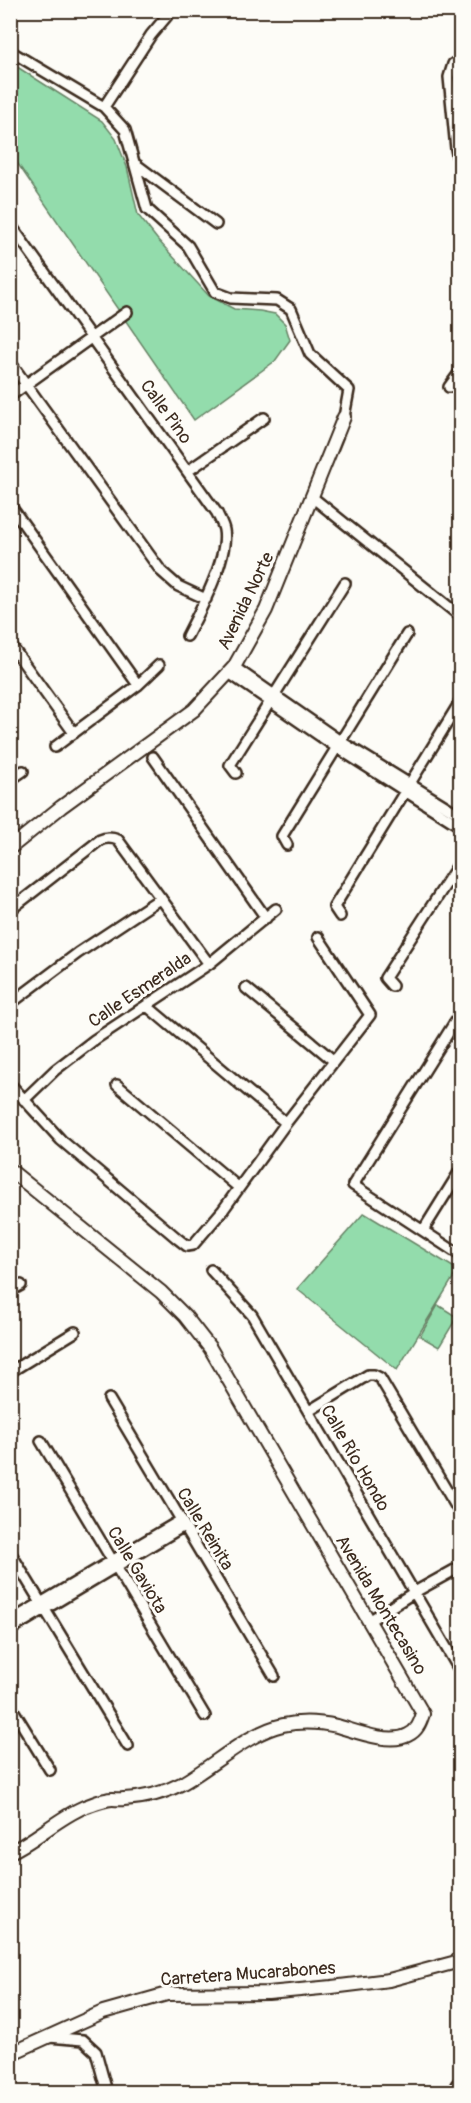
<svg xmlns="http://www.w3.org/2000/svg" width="471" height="2103" font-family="Pangolin,sans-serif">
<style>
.green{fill:#93dcac;stroke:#678365;stroke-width:1.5}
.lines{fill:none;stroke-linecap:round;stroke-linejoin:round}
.minor-casing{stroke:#3b2a1e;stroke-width:14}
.tertiary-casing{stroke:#3b2a1e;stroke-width:16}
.minor{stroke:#fdfcf7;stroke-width:9}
.tertiary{stroke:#fdfcf7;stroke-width:12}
.labels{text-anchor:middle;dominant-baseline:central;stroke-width:6;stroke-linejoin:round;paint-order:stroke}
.street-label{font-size:18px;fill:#3b2a1e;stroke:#fdfcf7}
</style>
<rect width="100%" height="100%" fill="#fdfcf7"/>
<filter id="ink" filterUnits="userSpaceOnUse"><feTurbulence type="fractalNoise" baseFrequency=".0167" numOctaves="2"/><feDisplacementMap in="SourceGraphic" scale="12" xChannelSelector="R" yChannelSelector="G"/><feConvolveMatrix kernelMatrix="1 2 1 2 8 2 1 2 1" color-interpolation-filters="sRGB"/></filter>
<g filter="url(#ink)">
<path class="green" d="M11,63L102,121L116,139L127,167L138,215L157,239L209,296L234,309L260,311L275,314L285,324L290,340L275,361L194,420L11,154Z
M364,1213L458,1270L397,1370L297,1289Z
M438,1305L457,1317L439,1347L420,1336Z"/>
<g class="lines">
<g class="minor-casing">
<path id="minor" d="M10,51L104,107L125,130L147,209L188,246L215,292L231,298L277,300L291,309L310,354L349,390L344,417
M460,61L453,64L449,77L456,149L460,169
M104,107L151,35L172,10
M137,165L216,224
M10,224L217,513C219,518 223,524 224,530C229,557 200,611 187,636
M10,362L161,571L178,586L206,599
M449,387L460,372
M10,396L127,312
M188,471L264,418
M312,497L460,616
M10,505L138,685
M10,644L74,733
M234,667L340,741L460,815
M229,673L336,747L460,826
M55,747L138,685L159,665
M153,757L266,918
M236,773L230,765L345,583
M10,780L23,771
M287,845L282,836L407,634
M10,910L100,840C106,837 111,837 118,840L209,964
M340,916L334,907L460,702
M392,986L385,978L460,862
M246,988L334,1061
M10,1004L78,953L161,898
M147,1006L286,1123
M460,1014L353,1185L460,1255
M10,1084L61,1140L178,1239L187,1246L193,1245L223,1210L286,1123L370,1015L318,937
M117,1085L238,1187
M24,1100L55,1070L94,1040L209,964L276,909
M424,1229L460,1171
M211,1270L252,1315L460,1671
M10,1291L21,1285
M10,1372L75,1332
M109,1399L274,1676
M309,1411L368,1375H374L380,1378L460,1513
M41,1441L205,1716
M10,1552L128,1746
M10,1621L181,1520
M369,1621L413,1593L460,1567
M10,1630L184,1526
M10,1705L50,1770
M49,2037L83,2040L96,2052L107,2092
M456,2092V2085L460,2081"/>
</g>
<g class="tertiary-casing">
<path id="tertiary" d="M10,848L61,807L194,710L234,667L266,610L344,417
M10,1170L161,1292L185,1316L210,1348L423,1714C420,1723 417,1731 408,1735C390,1745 355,1731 337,1726C319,1722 301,1721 283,1725C249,1732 212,1767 181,1784C164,1793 143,1798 124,1799C118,1800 111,1798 106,1800C99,1801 91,1805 84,1807C58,1818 36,1840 10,1852
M10,2054L103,2012L167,1994L268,1993L332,1987L389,1980L460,1961"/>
</g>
<use href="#minor" class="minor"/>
<use href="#tertiary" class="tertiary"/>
</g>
</g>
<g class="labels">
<g class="street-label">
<text transform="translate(166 412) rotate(54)">Calle Pino</text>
<text transform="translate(246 601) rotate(-64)">Avenida Norte</text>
<text transform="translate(140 990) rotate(-34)">Calle Esmeralda</text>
<text transform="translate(355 1458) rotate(60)">Calle Río Hondo</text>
<text transform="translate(205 1529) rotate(59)">Calle Reinita</text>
<text transform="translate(137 1570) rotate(59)">Calle Gaviota</text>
<text transform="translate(381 1605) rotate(59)">Avenida Montecasino</text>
<text transform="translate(248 1974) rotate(-4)">Carretera Mucarabones</text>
</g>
</g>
<rect width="471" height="2103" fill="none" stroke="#fdfcf7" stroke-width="36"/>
<rect x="18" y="18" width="435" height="2067" fill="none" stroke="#3b2a1e" stroke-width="2" filter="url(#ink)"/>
</svg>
